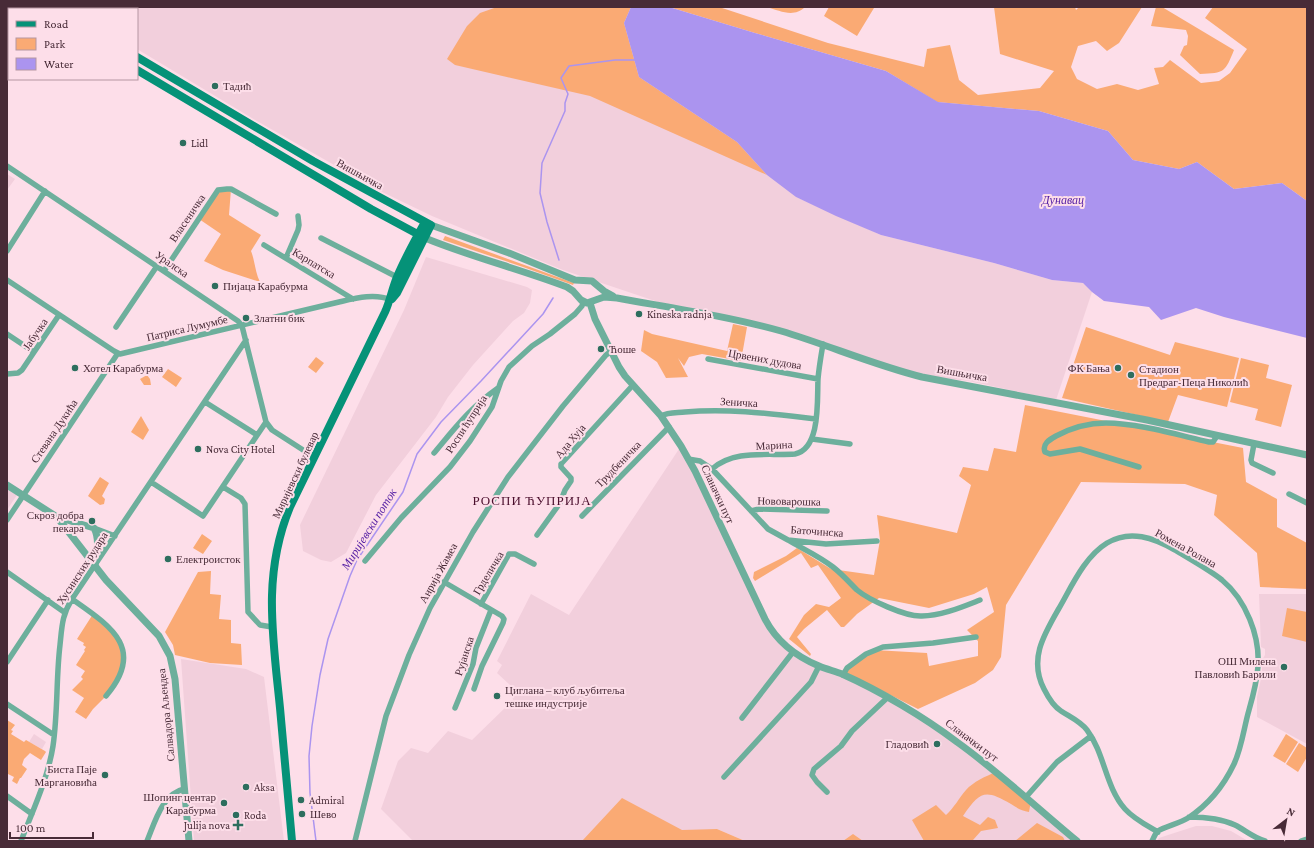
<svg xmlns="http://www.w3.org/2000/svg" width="1314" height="848" font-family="'Crimson Pro',serif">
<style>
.built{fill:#f2cfdc}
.green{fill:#faaa74}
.water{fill:#ab94ef}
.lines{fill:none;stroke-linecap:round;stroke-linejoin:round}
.stream{stroke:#ab94ef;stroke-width:1.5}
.minor{stroke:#6daf9c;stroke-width:5.5}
.tertiary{stroke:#6daf9c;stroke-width:7}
.secondary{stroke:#059278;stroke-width:8}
.poi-dot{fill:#2d6e5e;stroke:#fddee9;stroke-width:1.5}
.labels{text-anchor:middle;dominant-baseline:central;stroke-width:4;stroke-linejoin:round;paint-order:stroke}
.poi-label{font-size:11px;fill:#482b37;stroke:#fddee9;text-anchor:start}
.street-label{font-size:11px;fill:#482b37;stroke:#fddee9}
.water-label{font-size:12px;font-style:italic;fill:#551fa4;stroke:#fddee9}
.quarter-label{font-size:13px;letter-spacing:1px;fill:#4a0e2c;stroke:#fddee9}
</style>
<rect width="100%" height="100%" fill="#fddee9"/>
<path class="built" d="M65,7H631L624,23L796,197L881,235L994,263L1052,280L1083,283L1092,292L1056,400L969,381L935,377L885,365L824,344L664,304L563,270L432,216L378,190L257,121L137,49V9H69Z
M7,174L15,179L7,190Z
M426,257L527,287L532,290L530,303L524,313L513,321L473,365L448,397L436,417L376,495L346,553L331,562L321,560L303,551L300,525L404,310Z
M681,446L765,619L790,650L843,675L934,726L1077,841H745L717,829L674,841H413L381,809L398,761L411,748L428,753L448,731L472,740L513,700L510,685L497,673L502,665L497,661L531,594L569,615Z
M7,488L17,495L7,510Z
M1259,594H1307V744L1257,717V697L1262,674V660L1265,655V649L1261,647Z
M181,659L246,669L264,677L284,841H194Z
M34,734L46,742L42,749L29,742Z
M1196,826H1212L1231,831L1248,841H1157L1159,838L1168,835Z"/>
<path class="green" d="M497,7H631L624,23L639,77L737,142L767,175L590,96L455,65L447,59L467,26L480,13Z
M669,7H719L828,43L924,67L927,49L950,45L959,80L978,95L1040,88L1054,71L1000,54L994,7H1075L1076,10L1079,7H1142L1119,43L1107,51L1096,41L1078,46L1071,67L1077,79L1097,89L1117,84L1138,90L1159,84L1154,68L1163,67L1170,60L1201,83L1219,81L1230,73L1247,49L1205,18L1213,7H1307V201L1282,183L1234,189L1197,162L1179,169L1133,160L1108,131L1039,111L937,102L886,71L755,33Z
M767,7H805C794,18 780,11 767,7Z
M829,7H873L874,8L857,36L824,16Z
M1156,7H1162L1234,50C1225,72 1225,73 1200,74L1180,55L1184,46L1187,45L1188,36L1186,30L1151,26Z
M231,189L229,215L261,235L251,251C255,261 255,272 260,282L223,270L204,261L221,234L199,219L216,193Z
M445,236L574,283L573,285L523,267L452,243L443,240Z
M733,324L747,327L741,361L702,354L689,357L684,366L678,358L688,377L666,378L657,362L641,351L644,330L652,334L727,351Z
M1086,327L1170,355L1175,342L1239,358L1227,407L1178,395L1168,422L1062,398Z
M316,357L324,363L316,373L308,367Z
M1241,358L1269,365L1266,378L1292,385L1281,427L1255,420L1258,409L1230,402Z
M168,369L182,378L176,387L162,377Z
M147,375L150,379L151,385H144L140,379Z
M1025,405L1243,448L1246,482L1277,499V527L1307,543V589L1260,587L1257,553L1214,515L1217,495L1185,484L1081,482L1006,605L1001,657L993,670L975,683L918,709L845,672L874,650L927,653L929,666L978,656V641L967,630L994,612L987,587L974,594L929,608L879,598L857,614L844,627H841L827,610L804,629L797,637L811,654L810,656L789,639L804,615L816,604L829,607L841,598L818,565L811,568L801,553L755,581L753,578L754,572L786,556L797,548L831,569L874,575L880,540L877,515L957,533L971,485L959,476L963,467L988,471L994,448L1016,452Z
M141,416L149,430L143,440L131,432Z
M100,477L109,483L102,496L105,499L104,504L100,505L88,496Z
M202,534L212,541L203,554L193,548Z
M211,571L210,594L221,595L219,619L231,620V643L241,644L242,665L210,663L175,655L173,645L165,632L198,572Z
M1287,608L1307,612V642L1282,636Z
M93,614L118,637L123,665L106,696L93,709L86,719L75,712L84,698L72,690L83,679L81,677L85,671L76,665L85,651L84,650L86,647L83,645L84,643L77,639Z
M7,720L15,725L11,730L13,731L11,734L24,742L26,740L45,751L46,752L41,760L30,753L24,759L22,765L27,769L21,778H20L17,784L12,781L14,777L8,774L7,775Z
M1286,734L1298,742L1285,763L1273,756Z
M1299,743L1307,748V757L1298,772L1286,764Z
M996,772L1031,801L1029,812C1022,811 1017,808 1011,804C985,789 980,791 963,816L980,825L988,817L995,820L998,828L981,831L973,840L974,841H924L912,820L936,805L946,815C954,808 959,798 966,790C973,782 986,776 996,772Z
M622,798L682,830L717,829L745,841H582Z
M1037,823L1063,837L1065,841H1015Z
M853,834L863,841H843Z"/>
<path class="water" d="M631,7H669L755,33L886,71L938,102L1039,111L1108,131L1133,160L1179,169L1197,162L1234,189L1282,183L1307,201V338L1224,317L1196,308L1161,320L1149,307L1104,301L1092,292L1083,283L1052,280L994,263L881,235L836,216L796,197L767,175L737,142L639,77L624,23Z"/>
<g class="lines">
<path class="stream" d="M559,260L547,222L540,193L542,163L565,111V103L568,94L561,78L569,66L615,60H635
M316,841L310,793L309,756L312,726L320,675L328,639L350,576L357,560L403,492L417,454L441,422L481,381L543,314L553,298"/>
<path class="minor" d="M7,166L238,321L242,326L266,422L272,430L314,457
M321,238L397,277
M264,245L353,299
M7,251L45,191
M286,258L298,230L299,225L298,216
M164,271L218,190L227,189H231L276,214
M7,280L114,351L120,354L339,302C356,298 375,293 391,300
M116,327L157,266
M7,334L34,352
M708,359L818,379
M7,374L18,373L22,370L59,315
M205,402L257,435
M661,416C668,412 677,413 685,412C729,408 773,414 816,419
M812,439L850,444
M1254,444L1251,460L1252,463L1273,473
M434,453C455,428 471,407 498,388
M688,459L700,461L712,469C734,449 768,456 795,454C821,449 817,399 818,379C819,367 821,356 823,344
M1139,467L1080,449L1050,454L1045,452C1042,444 1049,440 1056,436C1071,428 1088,423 1106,423C1137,423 1178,435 1209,442H1213L1217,436
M712,469L768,529L788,540L826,544L877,541
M151,482L203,516L266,422
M223,487L241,498L245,504L248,612L260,625L272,627
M1289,494L1307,503
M751,511L759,509L827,511
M582,516L669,427
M7,520L118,353
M94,528L115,536
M537,535L560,503L565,490L571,481V478L561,467V464L633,385
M788,540C803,549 819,556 833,567C842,574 849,582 857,590C869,600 906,617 922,616C941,616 962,607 980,600
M365,561L401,518L450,467L470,441L492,407L501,381L509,367L532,346L550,334L575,314L582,306L583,302
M7,572L64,612
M444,582L502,616L504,619L503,623L482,666L474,689
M72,599C109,625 147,648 106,696
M481,604L509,554H515L534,564
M7,662L48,600
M843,675L847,668L866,654L883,647L933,643L976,637
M7,704L54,735
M455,708L473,664L476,648L491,610
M742,718L793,652
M724,777L811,682L819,666
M827,792L817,782L812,775L814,769L841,746L852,731L887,698
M7,796L32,814
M1026,797L1057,762L1091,736
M1189,817C1204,817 1220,818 1235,825C1245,830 1254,838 1265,841
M21,841C33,810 48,778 53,746C58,712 56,678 60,645C62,626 62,615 72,599L246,340
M147,841C155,822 162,794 184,789
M355,841L386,716L409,655L430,608L473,532L508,477L563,406L606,355L610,352
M1152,841C1154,838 1155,833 1158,831C1164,827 1180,823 1188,818C1208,805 1224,785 1234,764C1242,747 1244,727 1249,710C1253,696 1257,681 1258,666C1260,636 1246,600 1222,580C1208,569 1191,560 1175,550C1154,538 1130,529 1107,543C1084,557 1071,588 1058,610C1043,636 1029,660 1044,689C1048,697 1053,706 1061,711C1070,717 1080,721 1087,730C1105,754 1105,786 1125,809C1134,819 1146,825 1158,832
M1301,841L1307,839"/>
<path class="tertiary" d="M431,225L509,253L575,280L592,281L604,291L613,296
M425,238C471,257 520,269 567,287L573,291L581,300L587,303L604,297L617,298C672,308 727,316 781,331C828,345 874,365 922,377L1147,420L1307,455
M590,303L595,319L619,367L625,376L661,416L681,446L695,471L765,619C777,642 795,656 819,666C826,669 834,671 842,674C880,691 924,717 957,742C999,772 1037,808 1077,841
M7,485L57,517L94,528C100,539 97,554 95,566
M57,517L106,580L159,636L170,656L175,679L189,841"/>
<path class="secondary" d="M29,7L33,9
M52,7L55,9
M137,57L313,161L431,225L397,293L392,299
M137,70L371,209L423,237
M292,841C288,797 284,752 280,708C273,637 262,575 290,507L385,312C390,301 392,289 397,277C405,258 415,240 425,222"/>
</g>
<g class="poi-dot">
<circle cx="215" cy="86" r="4"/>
<circle cx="183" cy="143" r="4"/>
<circle cx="215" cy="286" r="4"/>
<circle cx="639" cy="314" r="4"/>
<circle cx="246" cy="318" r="4"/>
<circle cx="601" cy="349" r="4"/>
<circle cx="75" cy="368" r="4"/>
<circle cx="1118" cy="368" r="4"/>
<circle cx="1131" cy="375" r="4"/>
<circle cx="198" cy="449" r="4"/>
<circle cx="92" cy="521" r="4"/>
<circle cx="168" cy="559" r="4"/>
<circle cx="1284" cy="667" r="4"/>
<circle cx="497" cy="696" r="4"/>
<circle cx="937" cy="744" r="4"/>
<circle cx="105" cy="775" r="4"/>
<circle cx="246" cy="787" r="4"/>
<circle cx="301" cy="800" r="4"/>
<circle cx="224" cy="803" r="4"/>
<circle cx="302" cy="814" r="4"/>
<circle cx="236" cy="815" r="4"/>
<path d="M236 819h4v4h4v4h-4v4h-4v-4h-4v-4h4z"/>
</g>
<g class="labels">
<g class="poi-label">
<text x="223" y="86">Тадић</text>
<text x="191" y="143">Lidl</text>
<text x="223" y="286">Пијаца Карабурма</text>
<text x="647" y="314">Kineska radnja</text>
<text x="254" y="318">Златни бик</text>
<text x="609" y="349">Ћоше</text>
<text x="83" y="368">Хотел Карабурма</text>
<text x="1110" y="368" text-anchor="end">ФК Бања</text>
<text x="1139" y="369">Стадион<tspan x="1139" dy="13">Предраг-Пеца Николић</tspan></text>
<text x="206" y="449">Nova City Hotel</text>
<text x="84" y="515" text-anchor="end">Скроз добра<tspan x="84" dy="13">пекара</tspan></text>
<text x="176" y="559">Електроисток</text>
<text x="1276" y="661" text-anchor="end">ОШ Милена<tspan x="1276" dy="13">Павловић Барили</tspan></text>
<text x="505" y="690">Циглана – клуб љубитеља<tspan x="505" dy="13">тешке индустрије</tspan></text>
<text x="929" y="744" text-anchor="end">Гладовић</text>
<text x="97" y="769" text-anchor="end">Биста Паје<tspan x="97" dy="13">Маргановића</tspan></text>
<text x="254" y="787">Aksa</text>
<text x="216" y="797" text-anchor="end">Шопинг центар<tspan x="216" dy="13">Карабурма</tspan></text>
<text x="309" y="800">Admiral</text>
<text x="310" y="814">Шево</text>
<text x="244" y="815">Roda</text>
<text x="230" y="825" text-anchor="end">Julija nova</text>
</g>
<g class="street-label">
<text transform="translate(360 174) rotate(29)">Вишњичка</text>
<text transform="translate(187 218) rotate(-56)">Власеничка</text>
<text transform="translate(314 263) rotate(31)">Карпатска</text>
<text transform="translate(172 264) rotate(34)">Уралска</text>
<text transform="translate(187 328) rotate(-13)">Патриса Лумумбе</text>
<text transform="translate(35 334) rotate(-56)">Јабучка</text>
<text transform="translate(765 359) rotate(10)">Црвених дудова</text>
<text transform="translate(962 373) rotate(10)">Вишњичка</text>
<text transform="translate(739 402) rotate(3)">Зеничка</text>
<text transform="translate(466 424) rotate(-57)">Роспи ћуприја</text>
<text transform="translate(54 431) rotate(-56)">Стевана Дукића</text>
<text transform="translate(570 441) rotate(-50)">Ада Хуја</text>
<text transform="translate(774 445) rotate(-3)">Марина</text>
<text transform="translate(618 464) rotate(-46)">Трудбеничка</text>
<text transform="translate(295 475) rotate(-65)">Миријевски булевар</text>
<text transform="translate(718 494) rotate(65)">Сланачки пут</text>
<text transform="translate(789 501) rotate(1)">Нововарошка</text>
<text transform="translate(817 531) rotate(4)">Баточинска</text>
<text transform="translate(1186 548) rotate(29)">Ромена Ролана</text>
<text transform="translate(82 568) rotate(-57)">Хусинских рудара</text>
<text transform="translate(438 573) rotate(-61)">Анрија Жамеа</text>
<text transform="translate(488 573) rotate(-59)">Грделичка</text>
<text transform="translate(464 656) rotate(-72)">Рујанска</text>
<text transform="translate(166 715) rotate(-96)">Салвадора Аљендеа</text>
<text transform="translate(972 740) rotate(37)">Сланачки пут</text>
</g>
<g class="water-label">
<text x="1063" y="200">Дунавац</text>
<text transform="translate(369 529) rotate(-58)">Миријевски поток</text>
</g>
<g class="quarter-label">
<text x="532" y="500">РОСПИ ЋУПРИЈА</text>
</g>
</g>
<rect width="1314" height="848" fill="none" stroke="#482b37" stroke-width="16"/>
<rect x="8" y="8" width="130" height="72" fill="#fddee9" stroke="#b596a2"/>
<rect x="16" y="21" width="20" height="6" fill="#059278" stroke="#b596a2"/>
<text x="44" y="28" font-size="12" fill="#482b37">Road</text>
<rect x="16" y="38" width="20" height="12" fill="#faaa74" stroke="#b596a2"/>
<text x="44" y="48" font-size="12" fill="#482b37">Park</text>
<rect x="16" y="58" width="20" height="12" fill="#ab94ef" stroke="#b596a2"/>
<text x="44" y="68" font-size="12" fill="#482b37">Water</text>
<g transform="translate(1286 820) rotate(31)" stroke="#fddee9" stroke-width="3" paint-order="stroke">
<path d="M0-3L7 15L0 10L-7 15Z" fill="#482b37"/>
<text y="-6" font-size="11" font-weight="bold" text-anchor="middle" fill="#482b37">N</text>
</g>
<path d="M10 832v6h83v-6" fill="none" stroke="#482b37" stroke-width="2"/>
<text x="16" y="832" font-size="12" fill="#482b37" stroke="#fddee9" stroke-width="3" paint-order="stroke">100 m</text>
</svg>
